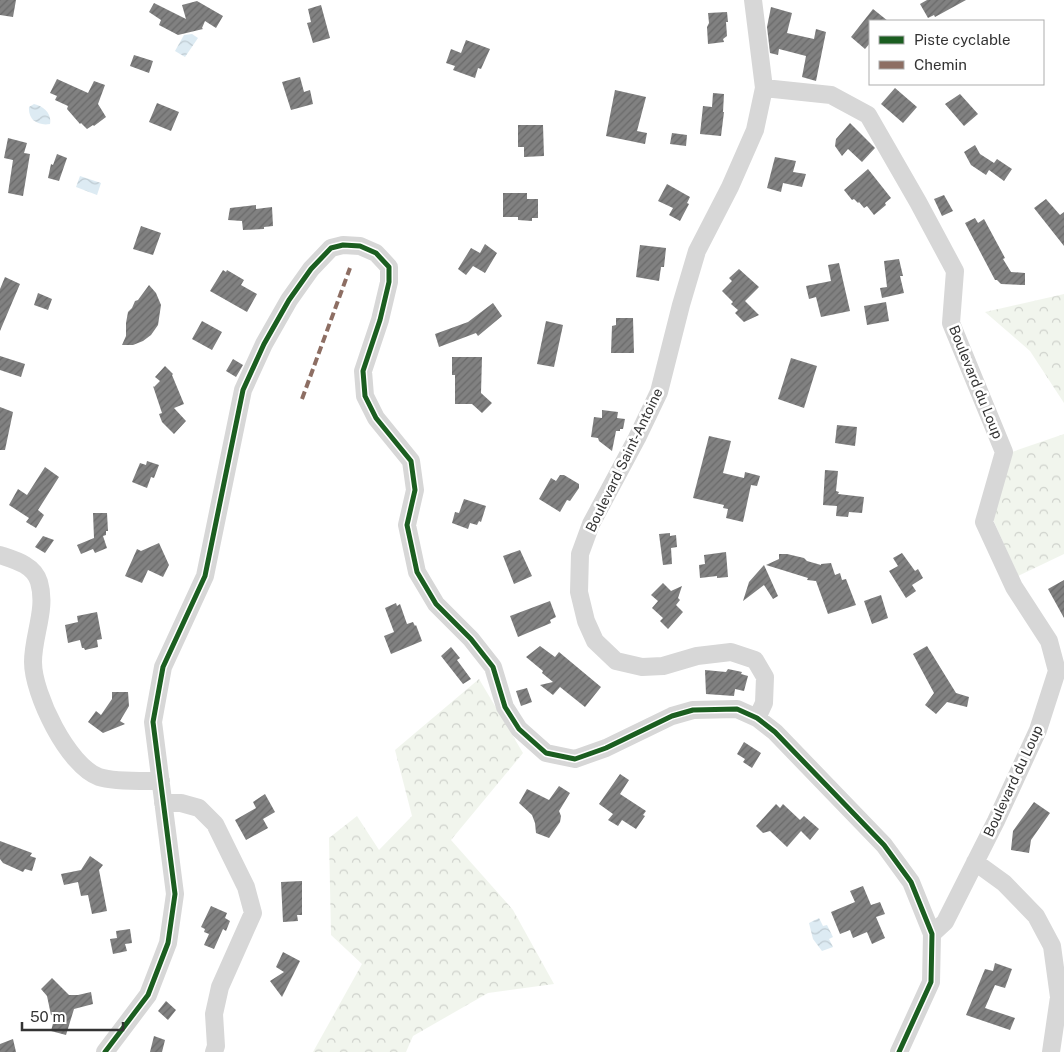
<svg xmlns="http://www.w3.org/2000/svg" width="1064" height="1052" font-family="'Public Sans',sans-serif">
<style>
.forest{fill:url(#forest-crowns)}
.water{fill:url(#water-waves)}
.building{fill:url(#building-hatch)}
.lines{fill:none;stroke-linecap:round;stroke-linejoin:round}
.minor{stroke:#d7d7d7;stroke-width:18}
.quiet{stroke:#8d6e63;stroke-width:4;stroke-dasharray:8 4;stroke-linecap:butt}
.cycleway-casing{stroke:#fff;stroke-width:8}
.cycleway{stroke:#1b5e20;stroke-width:5}
.labels{text-anchor:middle;dominant-baseline:central;stroke-width:5;stroke-linejoin:round;paint-order:stroke}
.street-label{font-size:14px;fill:#333;stroke:#fff}
</style>
<defs>
<pattern id="forest-crowns" width="20" height="18" patternUnits="userSpaceOnUse" patternTransform="scale(1.25)"><rect width="20" height="18" fill="#f1f5ed"/><path d="M2 6a3 3 0 1 1 6 0M12 15a3 3 0 1 1 6 0" fill="none" stroke="#cfd2cc"/></pattern>
<pattern id="water-waves" width="16" height="10" patternUnits="userSpaceOnUse" patternTransform="scale(1.25)"><rect width="16" height="10" fill="#ddebf3"/><path d="M0 5q4-4 8 0t8 0" fill="none" stroke="#becad1"/></pattern>
<pattern id="building-hatch" width="6" height="6" patternUnits="userSpaceOnUse" patternTransform="scale(1.25)"><rect width="6" height="6" fill="#818181"/><path d="M-1 1l2-2M0 6l6-6M5 7l2-2" fill="none" stroke="#6a6a6a"/></pattern>
</defs>
<rect width="100%" height="100%" fill="#fff"/>
<path class="forest" d="M1064,294V403L1030,351L985,312Z
M1064,434V554L1018,576L991,515L1012,452Z
M479,679L523,753L451,840L513,910L554,984L488,993L413,1036L406,1052H313L362,964L331,935L329,838L357,816L379,850L412,816L395,750Z"/>
<path class="water" d="M192,34L198,38L185,57L175,51L184,35Z
M34,104C44,106 52,114 50,124C38,126 28,120 29,107Z
M80,176L101,183L97,195L76,187Z
M819,918L823,926L827,925L833,937L829,939L833,947L822,951L813,939L809,923Z"/>
<path class="building" d="M0,0H16L13,17L0,15Z
M927,0H966L935,17L934,15L928,18L920,4Z
M197,1L223,16L216,28L205,21L202,28L203,29L178,35L159,25L161,20L149,12L154,3L186,19L182,5Z
M321,5L330,38L313,43L307,23L311,22L308,9Z
M771,7L792,13L787,33L814,39L816,29L826,32L816,81L802,77L806,56L779,49L778,55L770,53L767,27Z
M873,9L888,21H870V43L865,49L851,37Z
M727,12L728,22H726L727,36L723,39L724,42L708,44L707,27L709,23L708,13Z
M466,40L490,49L481,69L478,68L475,78L453,70L455,66L446,63L451,49L461,53Z
M134,55L153,61L149,73L130,66Z
M300,77L304,92L310,90L313,104L291,110L282,82Z
M57,79L88,93L94,81L105,85L98,104L106,117L94,126L93,125L87,129L81,123L80,124L67,109L68,106L55,100L57,96L50,93Z
M895,88L917,107L903,123L881,104Z
M615,90L646,97L637,131L647,133L645,144L606,136Z
M713,93L724,94L723,112H724L721,136L700,134L703,106L712,107Z
M960,94L978,114L964,126L945,104Z
M157,103L179,112L171,131L149,122Z
M850,123L875,148L862,162L848,149L842,156L835,146L836,139Z
M518,125H543L544,156L524,157V147H518Z
M672,133L687,135L686,146L670,144Z
M8,138L27,143L24,153L30,154L23,196L8,193L13,160L4,158Z
M975,145L980,154L994,163L997,159L1012,169L1004,181L989,170L986,175L971,165L964,152Z
M57,154L67,158L59,181L48,178L51,164L53,165Z
M775,157L796,161L793,172L806,174L802,187L783,183L781,192L767,188Z
M868,169L891,198L885,203L886,205L874,215L867,206L864,208L859,202L858,203L854,199L852,200L844,190Z
M667,184L690,197L687,203L689,204L680,221L669,215L673,208L658,201Z
M503,193H527V199H538V218H532V221L518,220V217H503Z
M944,195L953,211L942,216L934,199Z
M1046,199L1060,215L1064,212V246L1034,208Z
M256,205V209L272,207L273,226L264,227V229L243,230L242,221L228,220L230,208Z
M975,218L978,223L984,219L1005,258L1003,259L1011,272L1025,273V285L1001,284L997,280H995L965,223Z
M141,226L161,233L153,255L133,249Z
M485,244L497,253L485,273L473,266L466,275L458,269L471,248L480,253Z
M640,245L666,248L664,267H661L659,281L636,277Z
M899,259L903,276H900L904,293L882,298L880,288L887,287L884,261Z
M839,263L850,311L821,317L816,297L809,299L806,286L831,281L828,265Z
M739,269L759,287L745,301L759,315L744,322L735,313L738,310L731,304L733,302L722,291L732,281L729,278Z
M223,270L226,272L227,270L244,280L241,285L257,294L247,312L210,291Z
M5,277L20,284L0,331V289Z
M149,285L156,293L161,305L158,325L151,335L143,341L133,345H122L126,336V323L128,312L132,308L135,301L138,300Z
M38,293L52,299L48,310L34,305Z
M886,302L889,321L867,325L864,306Z
M493,303L502,316L478,336L476,333L439,347L435,334L468,322Z
M616,318H633L634,353H611L612,326L616,325Z
M202,321L222,332L212,350L192,339Z
M546,321L563,325L554,367L537,364Z
M0,356L25,364L21,377L0,370Z
M452,357H482L481,393L492,403L482,413L472,404H455V375H452Z
M791,358L817,366L804,408L778,399Z
M233,359L243,365L236,377L226,371Z
M165,366L173,374L172,375L184,404L174,408L186,421L174,434L162,422L159,414L162,413L153,386L154,387L160,381L155,377Z
M0,407L13,412L5,450H0Z
M602,410L618,412L617,418L625,419L623,429H620V431H616L612,451L599,441L598,438L591,437L594,417L602,418Z
M837,425L857,427L855,446L835,443Z
M709,436L731,441L723,473L744,478L745,472L760,476L757,486L751,485L743,522L726,518L728,509L723,508L724,505L693,498Z
M147,461L159,465L154,478L151,477L147,488L132,482L140,463L146,465Z
M45,467L59,477L38,510L44,515L36,528L26,522L29,518L9,505L18,489L27,495Z
M825,470L838,471L836,491L839,492L838,494L864,497L862,513L849,512L848,517L836,516L837,506L823,505Z
M560,475H564L579,484V488L570,501L567,500L560,512L539,499L551,478L556,481Z
M464,499L486,506L481,522L479,521L477,525L470,523L468,529L452,523L455,512L459,513Z
M93,513H107L108,531H106V535L103,536L107,548L95,553L93,549L81,554L77,545L94,538Z
M670,533V536L676,535L677,547L671,548L672,564L663,565L659,534Z
M43,536L54,540L45,553L35,547Z
M159,543L169,565L163,577L148,570L142,583L125,576L137,549L141,551Z
M520,550L532,576L514,584L503,556Z
M726,552L728,577L717,578V576L700,578L699,565L705,564L704,555Z
M902,553L915,571L918,569L923,578L912,585L916,591L906,598L889,571L898,566L893,558Z
M779,554H787L804,558L807,561L821,565V564L831,563L835,575L840,573L842,580L846,579L856,605L828,614L816,581L807,580L808,578L766,565L779,559Z
M764,565L778,596L773,599L764,585L743,601L749,582Z
M1064,580V618L1048,589Z
M663,583L671,591L682,586L678,598L680,600L676,605L683,612L668,629L660,621L663,618L652,608L658,601L651,595Z
M881,595L888,618L872,624L864,601Z
M550,601L556,617L550,620L551,623L518,637L510,616Z
M396,603L397,606L400,604L407,624L413,622L415,626L416,625L422,641L391,654L384,636L394,632L385,608Z
M97,612L102,639L97,640L98,647L85,650L84,648H82L80,640L68,643L65,625L78,622L77,616Z
M540,646L555,657L559,652L601,687L585,707L560,687L553,695L540,685L553,682L542,673L543,671L526,657Z
M927,646L956,693L969,697L967,707L947,702L936,714L925,705L934,693L913,654Z
M451,647L460,658L457,660L471,679L463,684L441,656Z
M728,669L742,672L741,674L748,676L744,691L735,689L734,696L706,694L705,670L726,672Z
M527,688L532,702L521,706L516,691Z
M112,692H128L129,706L120,721L125,724L103,733L88,722L96,711L101,715L112,699Z
M744,742L761,753L752,768L743,762L745,759L737,754Z
M620,774L629,780L620,794L646,811L643,815L645,816L636,829L622,820L618,826L608,820L613,814L599,804Z
M559,786L570,793L559,811L561,816L560,822L549,838L536,833L535,823L532,815L519,803L527,789L549,800Z
M265,794L275,812L263,819L268,828L246,840L235,820L256,808L253,802Z
M1034,802L1050,813L1031,840L1029,853L1011,850L1013,831Z
M776,804L780,808L783,804L800,820L804,816L819,829L810,840L801,831L787,847L770,831L763,833L756,826Z
M0,841L32,853L30,856L36,858L32,871L25,869L23,872L3,863L0,859Z
M90,856L103,865L99,870L107,911L92,914L88,895L81,896L78,882L64,885L61,874L81,870Z
M302,881V915H297L298,921L283,922L281,882Z
M863,886L871,905L880,902L885,914L876,917L885,938L872,944L867,932L853,938L850,930L840,934L831,912L855,902L850,891Z
M211,906L227,913L225,918L230,921L226,931L223,929L214,949L204,945L209,934L204,932L205,929L201,927Z
M130,929L132,943L125,944L127,951L113,954L110,939L117,938L116,931Z
M283,952L300,961L282,997L270,981L284,972L276,967Z
M995,963L1012,969L1005,988L995,985L985,1008L1015,1018L1010,1030L966,1015L985,969L993,971Z
M52,978L69,995H78L91,992L93,1004L74,1009L66,1035L51,1031L55,1016L51,1015L47,996L41,989Z
M166,1001L176,1010L168,1020L158,1011Z
M154,1036L165,1040L162,1052H150Z
M13,1039L16,1052H0V1044Z"/>
<g class="lines">
<path class="minor" d="M753,0L764,88L755,130L730,187L697,251L681,305L659,392L637,438L591,524L580,554L579,592L586,621L595,641L616,661L642,667L663,666L697,656L731,652L755,660L765,677L764,703L757,718
M764,88L831,95L868,115L918,202L955,271L951,323L1004,452L984,522L1014,587L1049,641L1057,671L1038,730L996,821L945,922L932,934
M0,555C15,560 34,565 39,582C47,609 33,635 33,662C33,694 68,766 99,777C114,782 145,781 161,781
M163,803H181L199,808L215,824L246,887L253,913L220,987L214,1014L216,1046L214,1052
M975,862L1004,883L1036,916L1052,946L1059,997L1051,1052
M105,1052L148,995L168,943L175,894L153,722L163,667L205,576L243,390L264,344L289,300L311,269L331,248L343,245L360,246L376,253L389,267V282L380,320L363,371L365,396L376,418L411,461L415,490L407,525L417,572L436,604L471,639L493,667L505,707L519,729L546,753L575,759L606,748L672,716L693,710L737,709L757,718L775,732L884,845L911,882L932,934L931,982L899,1052"/>
<path class="quiet" d="M302,399L350,268"/>
<g class="cycleway-casing">
<path id="cycleway" d="M105,1052L148,995L168,943L175,894L153,722L163,667L205,576L243,390L264,344L289,300L311,269L331,248L343,245L360,246L376,253L389,267V282L380,320L363,371L365,396L376,418L411,461L415,490L407,525L417,572L436,604L471,639L493,667L505,707L519,729L546,753L575,759L606,748L672,716L693,710L737,709L757,718L775,732L884,845L911,882L932,934L931,982L899,1052"/>
</g>
<use href="#cycleway" class="cycleway"/>
</g>
<g class="labels">
<g class="street-label">
<text transform="translate(976 382) rotate(68)">Boulevard du Loup</text>
<text transform="translate(624 460) rotate(-64)">Boulevard Saint-Antoine</text>
<text transform="translate(1013 781) rotate(-65)">Boulevard du Loup</text>
</g>
</g>
<rect x="869" y="20" width="175" height="65" fill="#ffffff" stroke="#adadad"/>
<rect x="879" y="36" width="25" height="8" fill="#1b5e20" stroke="#adadad"/>
<text x="914" y="45" font-size="15" fill="#333333">Piste cyclable</text>
<rect x="879" y="61" width="25" height="8" fill="#8d6e63" stroke="#adadad"/>
<text x="914" y="70" font-size="15" fill="#333333">Chemin</text>
<path d="M22 1022v8h101v-8" fill="none" stroke="#333333" stroke-width="2.5"/>
<text x="30" y="1022" font-size="15" fill="#333333" stroke="#ffffff" stroke-width="4" paint-order="stroke">50 m</text>
</svg>
